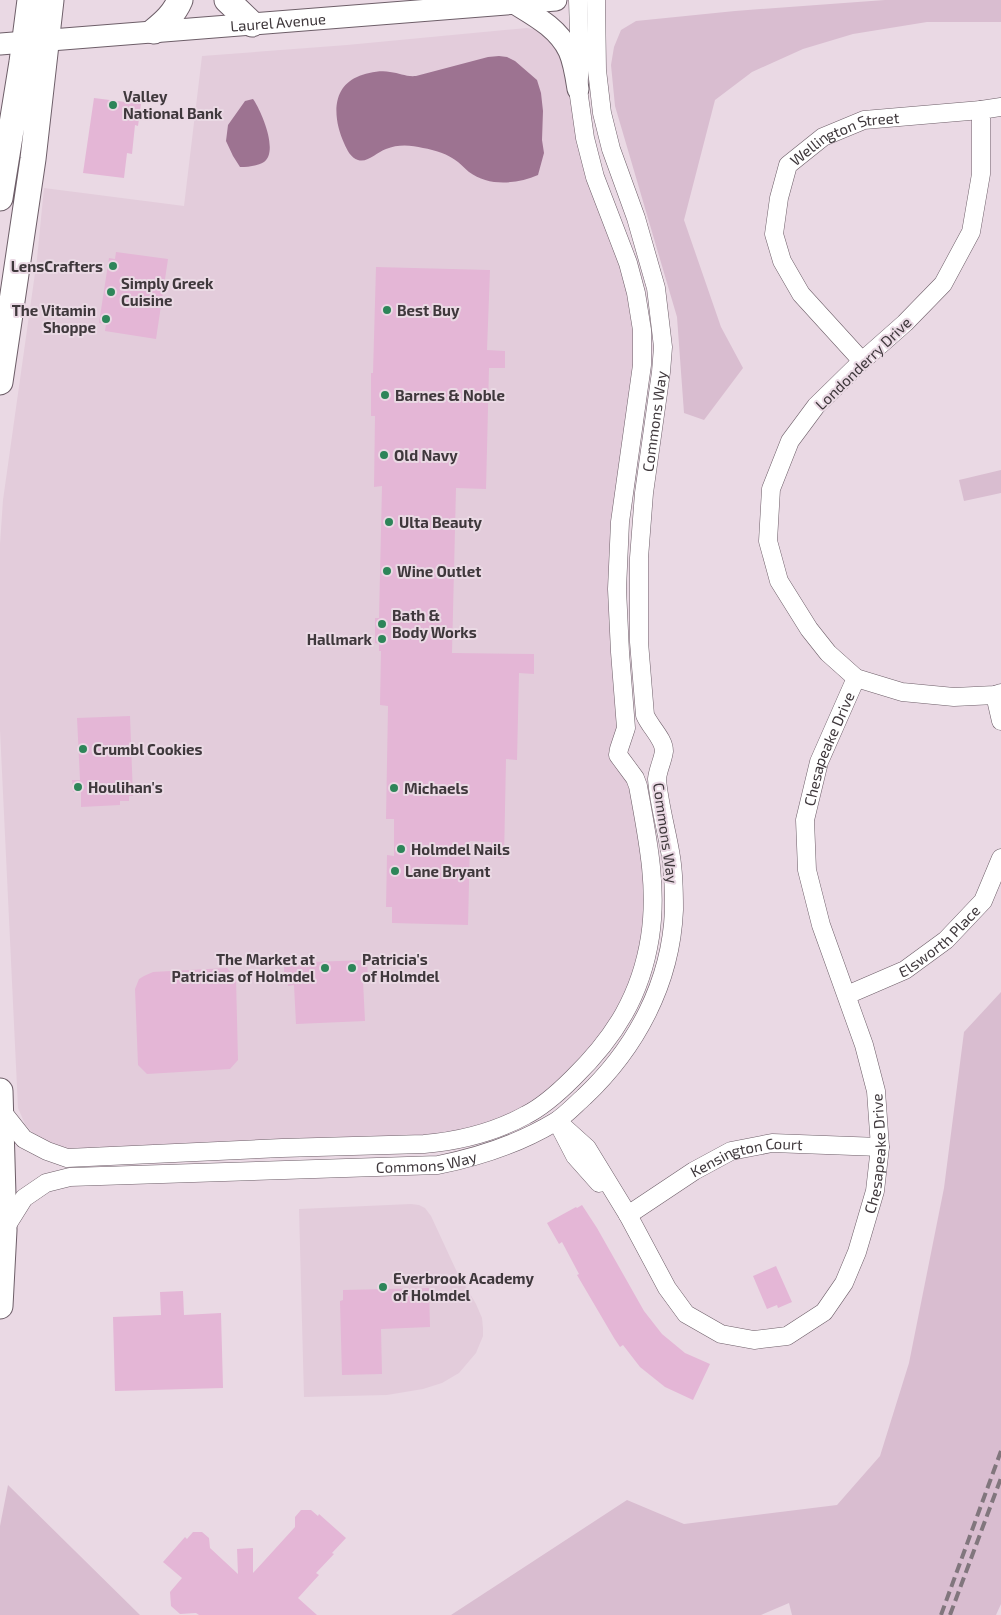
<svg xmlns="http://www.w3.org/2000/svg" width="1001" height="1615" font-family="'Exo 2',sans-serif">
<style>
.built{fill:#e3ccdb}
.green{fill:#d9bdd0}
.water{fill:#9d7391}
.building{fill:#e4b6d6}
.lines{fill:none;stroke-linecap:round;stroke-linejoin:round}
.minor-casing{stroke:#6d5e68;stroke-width:19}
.major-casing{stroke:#6d5e68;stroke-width:23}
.highway-casing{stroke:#6d5e68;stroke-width:27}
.minor{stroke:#fff;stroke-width:18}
.major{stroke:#fff;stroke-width:21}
.highway{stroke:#fff;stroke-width:25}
.rail{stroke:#81767d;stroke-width:4;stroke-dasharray:10 5;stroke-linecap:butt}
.poi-dot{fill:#2d8559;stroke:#ead9e4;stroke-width:2}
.labels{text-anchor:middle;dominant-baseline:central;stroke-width:4;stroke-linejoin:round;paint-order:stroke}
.street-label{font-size:15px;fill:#3f383c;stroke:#ead9e4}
.poi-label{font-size:15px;font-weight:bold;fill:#3f383c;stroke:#ead9e4;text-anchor:start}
</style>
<rect width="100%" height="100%" fill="#ead9e4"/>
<path class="built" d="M527,28L538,30L557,44L621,264L635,329V364L613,648L631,786L641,842L646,917L640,958L613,1022L554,1089L515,1113L449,1135L68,1150L45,1142L33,1133L25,1124L18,1108L0,730V544L3,500L37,259L44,188L184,206L202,56L347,45Z
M411,1204L419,1205L425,1208L431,1216L456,1270L476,1304L482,1318L483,1328V1336L476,1353L459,1373L442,1383L423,1389L387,1395L304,1397L299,1209Z"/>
<path class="green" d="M885,0H1001V22H927L853,34L803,49L752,72L715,100L684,220L721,327L743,368L704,420L684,413L677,317L615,106L611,65L614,47L621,30L636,21L735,11Z
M1001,470V493L964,501L959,480Z
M1001,992V1604L996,1615H792L789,1603L761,1615H451L627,1500L684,1524L837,1505L880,1456L909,1363L944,1188L964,1032Z
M8,1485L140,1615H0V1526Z"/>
<path class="water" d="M499,56L507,57L515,61L537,80L541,93L543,111L542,140L544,153L538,175C517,184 489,187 469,172C465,169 462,165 458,162C448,154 435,150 423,148C411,145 398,144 386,149C377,152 368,163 358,160C351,158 347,150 344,143C334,121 330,89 357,77C366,73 380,70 390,72C400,73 406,77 416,76L488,57Z
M253,99C261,110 279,151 264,162C257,166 248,167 240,167L233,156L226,141L228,125L245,101Z"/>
<path class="building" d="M94,98L141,104L138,126L135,125L132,154L127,153L124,178L83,173Z
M116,252L168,259L156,339L105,331L106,324L99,323L109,258L115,259Z
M376,267L490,270L487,350L505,351V368H489L486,489L456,488L452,653L534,654V674L519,673L517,760L506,759L504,858L491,857V842L470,841L468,925L392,923V907H386L387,855L394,856V819H386L388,706L380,705L381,651H379V644L375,643V618H379L382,486L374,487L375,416H371V373H373Z
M130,716L133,796H129V801H120V805L81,807V792H73L72,780H80L77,718Z
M367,960L368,981H363L365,1021L296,1024L294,985L288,986V974H284V963Z
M227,968L236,978L238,1060L230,1069L147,1074L138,1065L135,989L139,979L144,976L153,972Z
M582,1205L597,1228L644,1311L662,1334L685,1353L710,1364L693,1400L665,1387L640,1367L623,1345L620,1347L614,1338L577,1275L579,1274L562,1242L559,1244L547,1223L576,1207L577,1208Z
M776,1266L792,1302L778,1308L777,1305L767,1309L753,1276Z
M429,1288L430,1327L381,1329L382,1374L342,1375L340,1301L343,1300V1290Z
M183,1291L184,1315L221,1313L223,1388L115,1391L113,1317L161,1315L160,1292Z
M301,1510H311L318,1516L319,1514L346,1538L332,1553L334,1554L316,1573L319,1575L298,1598L317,1615H199L196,1613L180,1614L171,1606L170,1592L182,1578L163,1562L185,1537L187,1539L193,1532H202L209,1538L210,1548L238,1574L237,1549L253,1548V1573L295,1527V1517Z"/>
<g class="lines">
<g class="minor-casing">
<g id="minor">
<path d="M1001,107L981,110V174L971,232L943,284L905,323L862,361L816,406L790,441L771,489L768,541L779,581L809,629L828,653L856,678L902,692L954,697L995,695L1001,693"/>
<path id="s1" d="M862,361L801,294L782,261L774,234L779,198L788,165L823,137L864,120L981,110"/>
<path d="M995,695L1001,721"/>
<path id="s2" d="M847,995L905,970L946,940L983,901L1001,858"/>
<path d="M1,1110L24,1139L47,1151L67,1158L282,1148L424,1144C459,1141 495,1132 526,1115C544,1106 559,1092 573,1078C615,1037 641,995 650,937C658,886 647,836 638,786L635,778L618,755L619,749L626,728L620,652L617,589L620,522L642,365V330L636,293L628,263L595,177L585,138L578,89L580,66L578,0"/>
<path id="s3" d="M557,1121L587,1148L628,1215L667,1288L686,1314L721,1334L754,1340L787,1336L824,1312L844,1283L857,1252L875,1191L880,1147L876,1091L864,1045L821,925L807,870L805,820L819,762L856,678"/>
<path d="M561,1129L575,1156L599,1183"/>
<path id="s4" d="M628,1215L694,1171L731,1151L772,1143L880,1147"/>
<path id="s5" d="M4,1230L24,1198L46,1183L70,1177L438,1165C478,1157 520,1143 555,1122C566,1115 575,1105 584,1097C636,1048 671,983 674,910C674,893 674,875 671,857C667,831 659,805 657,779C658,769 663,760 664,751C664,739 650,727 645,715L639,642V558L644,493L661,372L663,347L656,288L636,218L611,149L602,113L597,70L596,0"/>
</g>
</g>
<g class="major-casing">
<g id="major">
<path d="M514,3C535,16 558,28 569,51C574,62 576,76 578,89"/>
<path id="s6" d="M0,44L556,0"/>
</g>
</g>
<g class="highway-casing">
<path id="highway" d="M227,0L252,24
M154,31C165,22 174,14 180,0
M0,198L22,62L30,0
M0,382L33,159L51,0
M0,1091L4,1230L0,1306"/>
</g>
<use href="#minor" class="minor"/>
<use href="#major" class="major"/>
<use href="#highway" class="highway"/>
<path class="rail" d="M941,1615L1001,1451
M950,1615L1001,1478"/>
</g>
<g class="poi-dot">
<circle cx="113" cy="105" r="5"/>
<circle cx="113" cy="266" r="5"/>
<circle cx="111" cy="292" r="5"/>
<circle cx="387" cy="310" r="5"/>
<circle cx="106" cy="319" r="5"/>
<circle cx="385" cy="395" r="5"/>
<circle cx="384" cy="455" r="5"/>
<circle cx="389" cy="522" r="5"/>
<circle cx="387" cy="571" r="5"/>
<circle cx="382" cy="624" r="5"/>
<circle cx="382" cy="639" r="5"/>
<circle cx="83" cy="749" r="5"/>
<circle cx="78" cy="787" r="5"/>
<circle cx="394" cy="788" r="5"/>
<circle cx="401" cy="849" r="5"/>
<circle cx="395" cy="871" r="5"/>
<circle cx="325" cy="968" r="5"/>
<circle cx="352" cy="968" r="5"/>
<circle cx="383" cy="1287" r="5"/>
</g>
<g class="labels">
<g class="street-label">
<text stroke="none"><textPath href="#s6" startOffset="279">Laurel Avenue</textPath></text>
<text stroke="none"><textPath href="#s1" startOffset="292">Wellington Street</textPath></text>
<text transform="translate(863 363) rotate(-44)">Londonderry Drive</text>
<text stroke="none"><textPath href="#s5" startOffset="1331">Commons Way</textPath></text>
<text stroke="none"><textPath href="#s3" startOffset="975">Chesapeake Drive</textPath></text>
<text transform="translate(666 833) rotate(82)">Commons Way</text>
<text stroke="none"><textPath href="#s2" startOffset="108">Elsworth Place</textPath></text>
<text stroke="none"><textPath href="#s3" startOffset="555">Chesapeake Drive</textPath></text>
<text stroke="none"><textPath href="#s5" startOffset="446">Commons Way</textPath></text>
<text stroke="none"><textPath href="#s4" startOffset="135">Kensington Court</textPath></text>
</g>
<g class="poi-label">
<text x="123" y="96">Valley<tspan x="123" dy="17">National Bank</tspan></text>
<text x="103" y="266" text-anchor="end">LensCrafters</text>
<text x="121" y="283">Simply Greek<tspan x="121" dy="17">Cuisine</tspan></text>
<text x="96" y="310" text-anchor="end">The Vitamin<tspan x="96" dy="17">Shoppe</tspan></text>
<text x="397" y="310">Best Buy</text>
<text x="395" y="395">Barnes &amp; Noble</text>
<text x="394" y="455">Old Navy</text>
<text x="399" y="522">Ulta Beauty</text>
<text x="397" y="571">Wine Outlet</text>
<text x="392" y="615">Bath &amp;<tspan x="392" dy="17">Body Works</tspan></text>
<text x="372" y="639" text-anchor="end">Hallmark</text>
<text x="93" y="749">Crumbl Cookies</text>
<text x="88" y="787">Houlihan's</text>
<text x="404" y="788">Michaels</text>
<text x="411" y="849">Holmdel Nails</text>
<text x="405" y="871">Lane Bryant</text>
<text x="315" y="959" text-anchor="end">The Market at<tspan x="315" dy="17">Patricias of Holmdel</tspan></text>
<text x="362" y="959">Patricia's<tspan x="362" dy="17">of Holmdel</tspan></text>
<text x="393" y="1278">Everbrook Academy<tspan x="393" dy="17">of Holmdel</tspan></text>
</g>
</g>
</svg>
